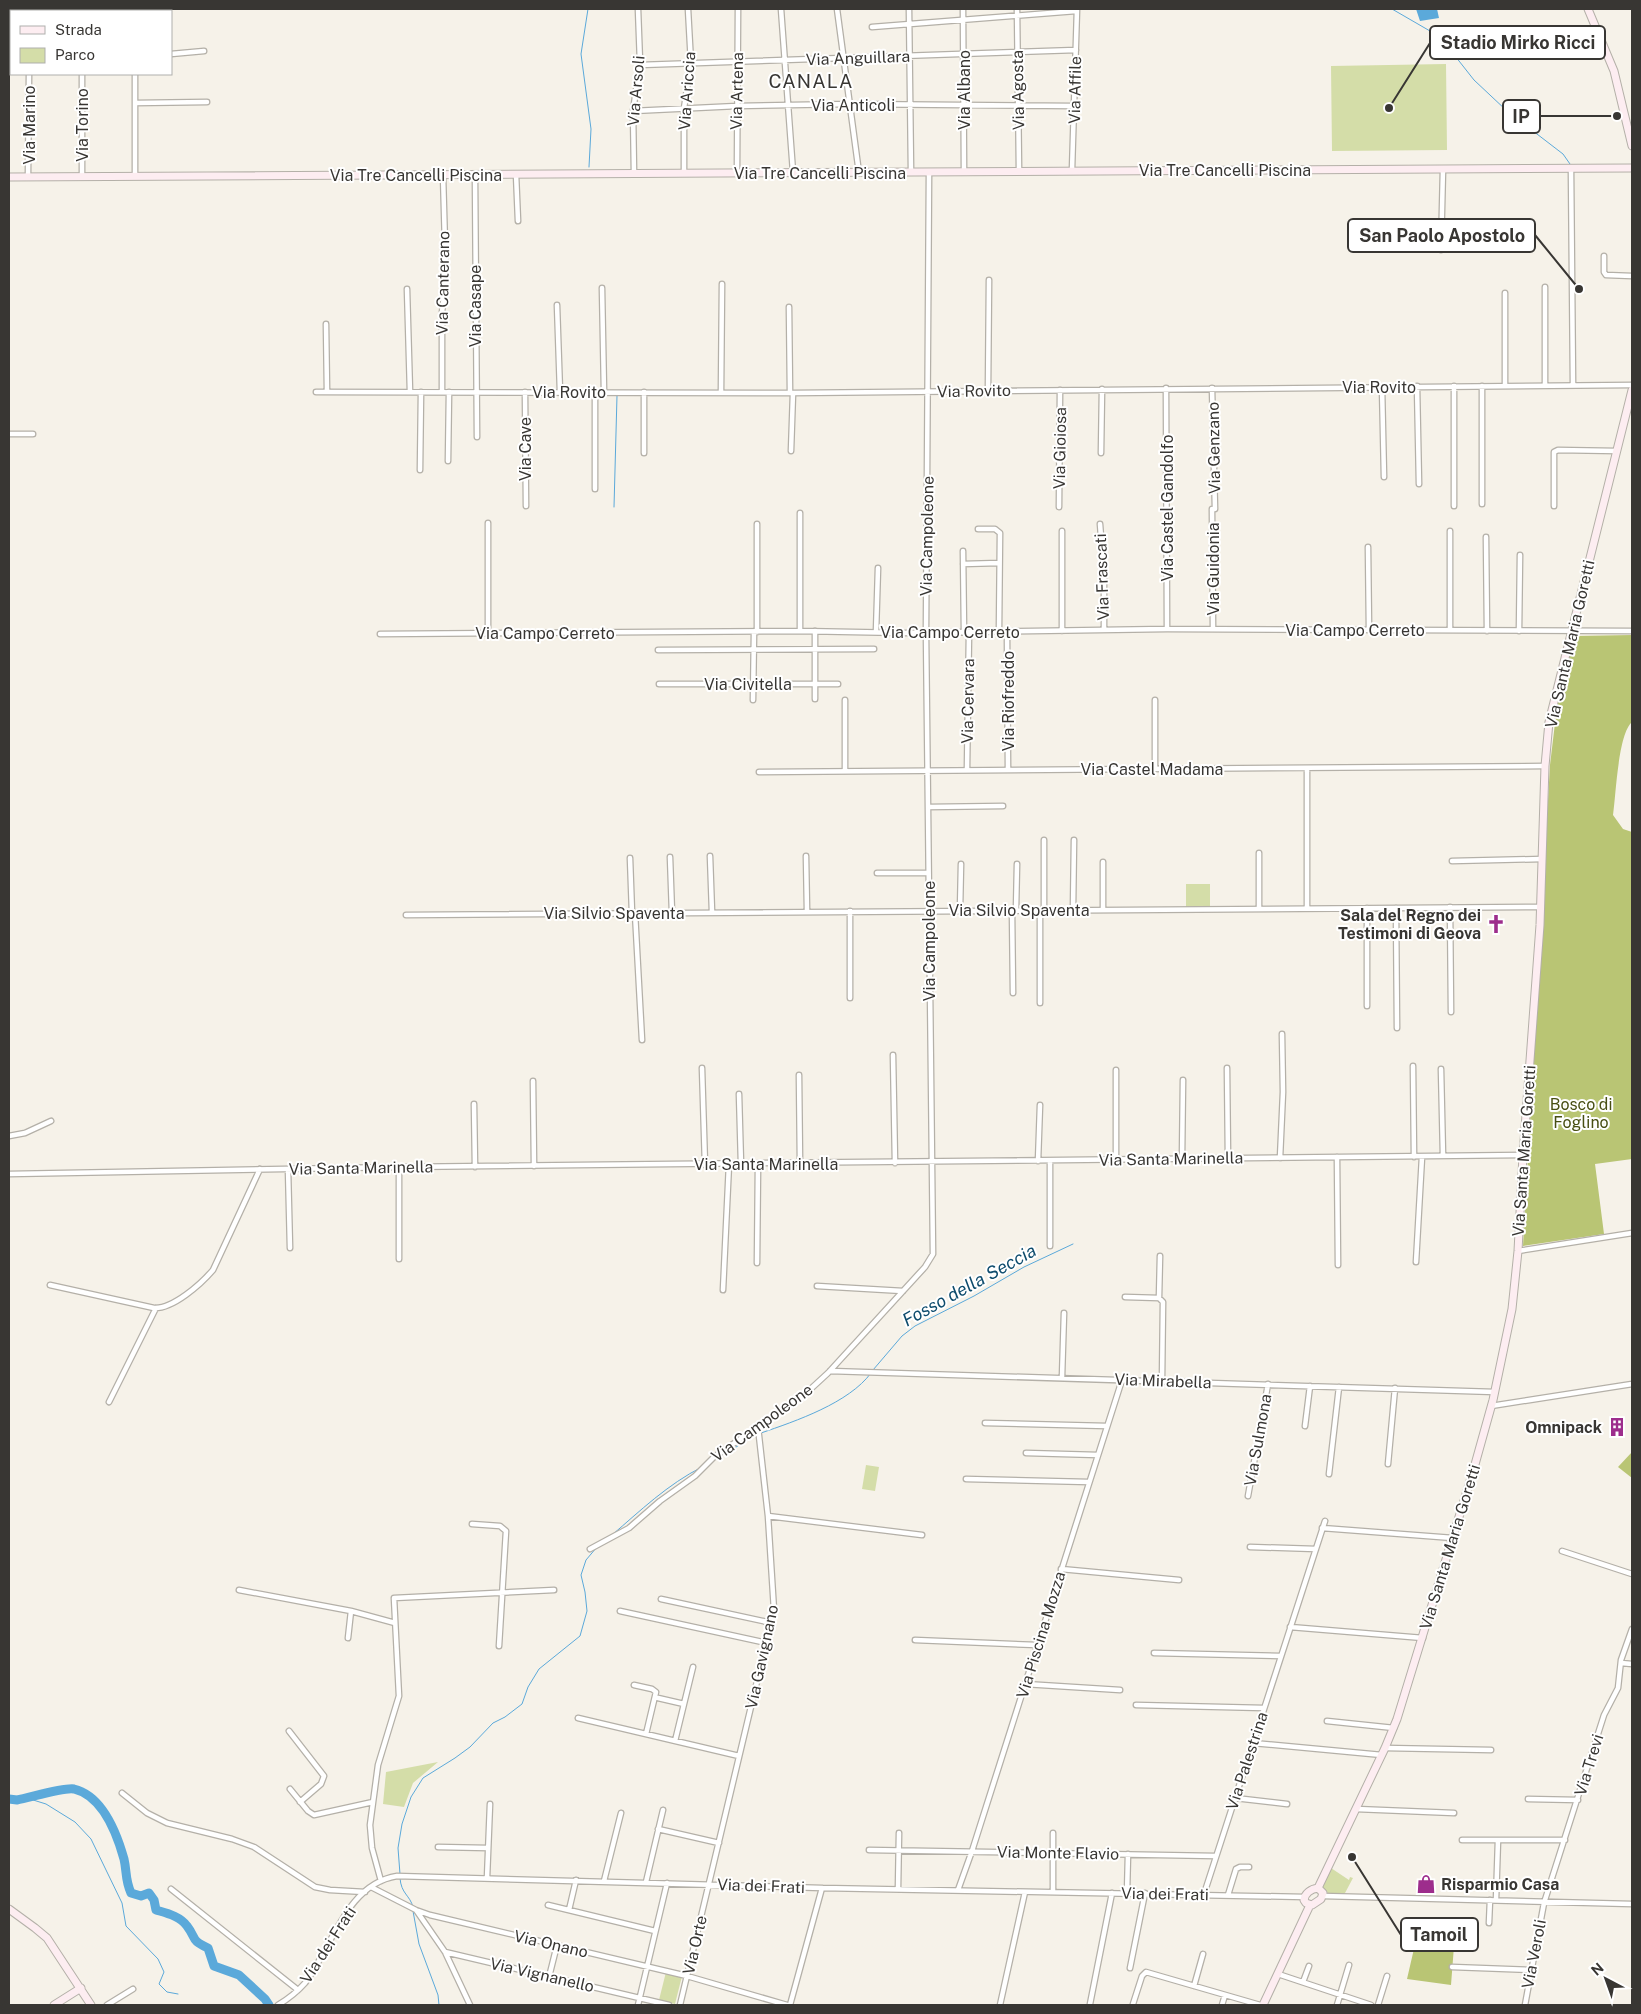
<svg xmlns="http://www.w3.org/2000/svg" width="1641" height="2014" font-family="'Public Sans',sans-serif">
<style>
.green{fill:#d4dda8}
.forest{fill:#b9c574}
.water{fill:#5ba9da}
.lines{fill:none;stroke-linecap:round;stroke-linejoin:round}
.stream{stroke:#5ba9da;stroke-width:1}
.river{stroke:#5ba9da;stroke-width:9}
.street-casing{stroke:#b4b0a8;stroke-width:7}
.secondary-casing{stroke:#b4b0a8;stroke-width:9}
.street{stroke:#fff;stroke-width:4.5}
.secondary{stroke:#fdedf1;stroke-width:7}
.labels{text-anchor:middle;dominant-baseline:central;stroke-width:4;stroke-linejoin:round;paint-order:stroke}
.street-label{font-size:16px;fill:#383633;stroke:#fff}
.poi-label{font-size:16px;font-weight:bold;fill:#383633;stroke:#fff;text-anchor:end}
.park-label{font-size:16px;fill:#484f13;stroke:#fff}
.water-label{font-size:18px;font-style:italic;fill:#0e4c6d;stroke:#fff}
.quarter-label{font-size:19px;letter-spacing:1px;fill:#383633;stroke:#fff}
.leader{fill:none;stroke:#383633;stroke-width:2}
.callout-dot{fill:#383633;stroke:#fff;stroke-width:2}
.callout{fill:#fff;stroke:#383633;stroke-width:2}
.callout-label{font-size:18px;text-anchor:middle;font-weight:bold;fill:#383633}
</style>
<rect width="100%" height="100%" fill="#f6f2e9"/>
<path class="green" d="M1446,64L1447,150L1332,151L1331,66Z
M1186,884H1210V907H1186Z
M866,1465L879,1467L875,1491L862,1489Z
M438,1762L413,1783L404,1807L383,1804L386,1772Z
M1331,1868L1349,1880L1350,1877L1353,1878L1345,1893H1328L1323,1888V1884Z
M666,1972L682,1976L675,2004L659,2000Z"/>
<path class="forest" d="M1632,635V722C1618,734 1616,795 1613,815L1623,829L1632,832V1159L1595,1164L1604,1234L1523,1246L1550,765L1558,698L1575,636Z
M1632,1452V1478L1618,1467Z
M1416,1940L1454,1946L1451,1985L1407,1979Z"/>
<path class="water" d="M1416,9H1437L1439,18L1420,21Z"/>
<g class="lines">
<path class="stream" d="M588,9L581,54L591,129L589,167
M1392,9L1430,31L1448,47L1474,80L1507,111L1563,154L1570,164
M614,507L617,396
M873,1370L902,1336L915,1326L974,1296L1024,1267L1073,1244
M761,1433C796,1421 849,1403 871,1373
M714,1460L758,1434
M612,1535C640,1511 668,1484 702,1467
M30,1797V1799L46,1804L75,1822L91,1839L122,1903L126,1926L158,1959L164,1972L159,1984L167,1992L178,1994
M400,1874L398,1848L402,1824L411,1797L423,1778L455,1758L470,1747L493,1723L505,1717L522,1704L528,1687L539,1669L580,1636L587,1611L585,1592L581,1575L586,1560L597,1547
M400,1878C401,1894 410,1895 413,1907
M413,1911L419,1944L438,1995L439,2005"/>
<path class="river" d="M9,1799L17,1800C29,1798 64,1787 74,1789C103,1796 117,1834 124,1859C127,1872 125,1880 131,1893L141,1896L149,1893L154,1900L156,1910C166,1913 180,1916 187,1926C197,1939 190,1940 208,1948L214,1966L239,1975L265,1999L269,2005"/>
<g class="street-casing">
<path id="street" d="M781,9L793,172
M837,9L859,173
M909,9L911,172
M963,9L964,172
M1017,9L1019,171
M872,27L1076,11
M171,54L204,51
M640,65L1076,50
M9,70H11
M135,74V176
M135,103L207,102
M633,111L737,106L849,104L1074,106
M1571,168L1573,385
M1072,170L1077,9
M684,173V108L691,63L688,9
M737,173L738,9
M475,174L477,437
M516,174L518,221
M634,174L633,111L640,62L638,9
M82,176V74
M28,177L29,74
M1441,250L1443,169
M1604,256V272L1606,275L1632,276
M1545,287V385
M602,288L604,392
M407,289L410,392
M557,305L560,392
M789,307L790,393
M326,324L327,392
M1417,386L1419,484
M1505,386V293
M1382,387L1384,477
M1166,388L1167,629
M1212,388L1215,509
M988,391L989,280
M316,392L793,393L1632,385
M442,392V312L446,280L443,175
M525,392L526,506
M644,392V453
M721,393L722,284
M9,434H33
M791,451L793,393
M1101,453L1102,389
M448,461L449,392
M420,470L421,392
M595,489V392
M1482,504V386
M1454,506V386
M1554,506V452L1558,450L1617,451
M1059,507L1060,390
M1212,509L1213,629
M488,523V633
M757,524V632
M1100,524L1104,575V630
M978,529H995L1000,533L999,631
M1486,537L1487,631
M1368,547L1369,630
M963,551L964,632
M963,564L999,563
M1450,630V531
M800,631V513
M815,631V699
M1007,631L1008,770
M1062,631V531
M1519,631L1520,555
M876,632L878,568
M380,634L800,631L905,633L1167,629L1632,631
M658,650L874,649
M659,684H838
M753,700L754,632
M845,700V770
M1155,769V700
M967,770L969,632
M759,772L1545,766
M928,807L1003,806
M1044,840V910
M1259,853V909
M710,856L712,912
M806,856L807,911
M670,857L672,913
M630,858L632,913
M1452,861L1542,859
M877,873H928
M1450,907L1451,1012
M1307,908V768
M1367,908V1006
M1396,908L1397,1028
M960,910L961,864
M1012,910L1013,993
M1016,910L1017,864
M1073,910L1074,840
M1103,910V862
M850,911V998
M635,913L642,1040
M406,915L1541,907
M1040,1003V910
M893,1055L895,1163
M1413,1066L1414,1157
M702,1068L705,1165
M1227,1068L1228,1159
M1441,1069L1443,1156
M799,1075L800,1164
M533,1081L534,1166
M739,1094L741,1164
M474,1104L475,1167
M9,1136L25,1133L51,1121
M1337,1157L1338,1265
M1280,1158L1283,1092L1282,1034
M1182,1159L1183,1080
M1116,1160V1070
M1038,1161L1040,1105
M288,1169L290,1248
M9,1174L399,1167L1523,1155
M1050,1246V1161
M1518,1251L1632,1233
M1160,1256L1159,1298L1163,1302L1162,1381
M399,1259V1167
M1416,1262L1422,1157
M757,1263L758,1164
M50,1285L154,1308C173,1309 201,1284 213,1270L260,1169
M817,1286L903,1291
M723,1290L729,1164
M1125,1297L1159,1298
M830,1371L1495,1392
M1062,1377L1064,1313
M109,1402L156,1308
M1491,1406L1632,1384
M985,1423L1107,1426
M1305,1426L1310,1386
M1026,1453L1098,1455
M1388,1464L1395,1388
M1329,1474L1339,1387
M966,1479L1089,1482
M1248,1496L1268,1384
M768,1516L922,1535
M472,1524L500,1526L506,1531L499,1646
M1322,1528L1453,1538
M1250,1547L1316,1549
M590,1549L629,1528L660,1501L695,1476L714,1457L803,1396L828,1373L925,1267L933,1254L926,632L929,172
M1562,1551L1632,1574
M1061,1569L1179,1580
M239,1590L351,1611L395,1623
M661,1599L772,1623
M620,1611L767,1643
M1290,1627L1423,1638
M348,1638L351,1611
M915,1640L1037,1645
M1154,1653L1281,1656
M1621,1663L1632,1664
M1025,1684L1120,1690
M634,1685L652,1689L656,1692L646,1734
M658,1698L684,1704
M1136,1705L1264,1708
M578,1718L739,1756
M1327,1721L1394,1728
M289,1731L324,1776L321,1784L300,1802
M675,1741L693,1667
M1253,1743L1382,1755
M1385,1748L1491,1750
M290,1789L308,1811L314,1815L373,1802
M122,1793L147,1813L167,1823L232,1839L254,1847L315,1887L330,1890L365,1892
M1235,1798L1287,1804
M1528,1799L1578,1800
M1356,1809L1454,1813
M658,1829L719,1843
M1053,1833V1892
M1462,1840H1565
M438,1847L488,1848
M869,1850L1216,1856
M487,1878L490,1804
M381,1881L372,1848L370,1825L378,1765L399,1696L394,1598L554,1590
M604,1881L621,1813
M646,1882L663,1810
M371,1887L416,1910L445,1952L470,2005
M171,1889L298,1990
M898,1889L899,1833
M958,1890L972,1851L1122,1380
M1127,1893L1128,1854
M1204,1894L1325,1521
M1228,1895L1236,1869L1240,1867H1249
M1323,1896L1632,1904
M1496,1900L1498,1840
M548,1905L655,1931
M416,1910L430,1915L687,1976L787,2005
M569,1910L576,1880
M1489,1923L1490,1900
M445,1952L669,2005
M1452,1967L1531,1970
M1130,1968L1145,1893
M1278,1974L1371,2005
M549,1977L557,1945
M1303,1982L1309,1966
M1194,1986L1203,1954
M1090,2004L1112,1893
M1133,2004L1142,1976L1146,1972L1260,2005
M107,2005L133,1989
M278,2005C288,1999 297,1992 305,1983C332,1948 346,1884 397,1876L822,1888L1305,1897
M638,2005L667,1883
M680,2005L774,1610L768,1516L758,1427
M790,2005L822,1888
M1000,2005L1025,1892
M1222,2005L1225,1995
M1337,2005L1349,1965
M1378,2005L1387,1976
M1525,2005L1544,1903L1604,1715L1618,1688L1621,1660L1632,1629"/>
</g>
<g class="secondary-casing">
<path id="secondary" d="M1588,9L1614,71L1632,146
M9,177L1632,168
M1318,1888L1385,1748L1397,1719L1474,1468L1493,1400L1512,1309L1518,1251L1523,1155L1540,925L1545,766L1549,722L1632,390
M1318,1888L1323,1893L1321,1899L1312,1905L1306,1903L1304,1900C1305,1893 1311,1889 1318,1888Z
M9,1909L35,1928L47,1938L91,2005
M54,2005L81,1988
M1263,2005L1310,1905"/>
</g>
<use href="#street" class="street"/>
<use href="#secondary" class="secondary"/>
</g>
<defs>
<g id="church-bare" transform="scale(1.5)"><path d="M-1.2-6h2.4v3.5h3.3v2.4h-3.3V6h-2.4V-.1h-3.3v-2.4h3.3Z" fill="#9d2d8c" stroke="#fff" stroke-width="2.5" paint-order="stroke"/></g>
<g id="building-bare" transform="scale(1.5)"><path d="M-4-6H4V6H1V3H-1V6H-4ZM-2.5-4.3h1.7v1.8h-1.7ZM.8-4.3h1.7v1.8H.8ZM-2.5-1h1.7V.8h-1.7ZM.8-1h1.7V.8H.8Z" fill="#9d2d8c" stroke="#fff" stroke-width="2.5" paint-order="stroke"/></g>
<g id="shop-bare" transform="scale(1.5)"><path d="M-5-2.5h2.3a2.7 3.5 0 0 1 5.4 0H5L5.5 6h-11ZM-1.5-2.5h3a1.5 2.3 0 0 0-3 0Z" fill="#9d2d8c" stroke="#fff" stroke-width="2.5" paint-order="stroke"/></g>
</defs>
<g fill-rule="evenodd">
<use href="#church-bare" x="1496" y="924"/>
<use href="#building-bare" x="1617" y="1427"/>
<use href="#shop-bare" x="1426" y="1884"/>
</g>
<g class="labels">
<g class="street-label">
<text transform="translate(858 58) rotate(-2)">Via Anguillara</text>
<text transform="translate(964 90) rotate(-90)">Via Albano</text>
<text transform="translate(1018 90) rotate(-91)">Via Agosta</text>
<text transform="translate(1075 90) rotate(-89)">Via Affile</text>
<text transform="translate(636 91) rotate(-85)">Via Arsoli</text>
<text transform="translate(687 91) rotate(-86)">Via Ariccia</text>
<text transform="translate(737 91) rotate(-89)">Via Artena</text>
<text x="853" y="105">Via Anticoli</text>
<text transform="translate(29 125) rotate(-90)">Via Marino</text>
<text transform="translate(82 125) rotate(-90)">Via Torino</text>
<text x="1225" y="170">Via Tre Cancelli Piscina</text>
<text x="820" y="173">Via Tre Cancelli Piscina</text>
<text x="416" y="175">Via Tre Cancelli Piscina</text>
<text transform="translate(443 283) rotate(-89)">Via Canterano</text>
<text transform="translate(475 306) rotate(-90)">Via Casape</text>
<text x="1379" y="387">Via Rovito</text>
<text transform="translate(974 391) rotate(-1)">Via Rovito</text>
<text x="569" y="392">Via Rovito</text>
<text transform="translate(1060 448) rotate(-89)">Via Gioiosa</text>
<text transform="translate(1214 448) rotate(-91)">Via Genzano</text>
<text transform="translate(525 449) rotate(-90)">Via Cave</text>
<text transform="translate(1167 508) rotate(-90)">Via Castel Gandolfo</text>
<text transform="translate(927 536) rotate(-89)">Via Campoleone</text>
<text transform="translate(1213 569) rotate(-90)">Via Guidonia</text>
<text transform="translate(1102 577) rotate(-92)">Via Frascati</text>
<text x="1355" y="630">Via Campo Cerreto</text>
<text x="950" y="632">Via Campo Cerreto</text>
<text x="545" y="633">Via Campo Cerreto</text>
<text transform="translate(1570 644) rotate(-77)">Via Santa Maria Goretti</text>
<text x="748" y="684">Via Civitella</text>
<text transform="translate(968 701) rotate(-89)">Via Cervara</text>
<text transform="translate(1008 701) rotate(-90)">Via Riofreddo</text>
<text x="1152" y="769">Via Castel Madama</text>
<text x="1019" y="910">Via Silvio Spaventa</text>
<text x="614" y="913">Via Silvio Spaventa</text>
<text transform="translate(929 941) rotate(-90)">Via Campoleone</text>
<text transform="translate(1524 1151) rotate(-86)">Via Santa Maria Goretti</text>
<text transform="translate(1171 1159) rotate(-1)">Via Santa Marinella</text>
<text x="766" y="1164">Via Santa Marinella</text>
<text transform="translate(361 1168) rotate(-1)">Via Santa Marinella</text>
<text transform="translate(1163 1381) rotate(2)">Via Mirabella</text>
<text transform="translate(762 1423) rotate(-36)">Via Campoleone</text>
<text transform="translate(1258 1440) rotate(-80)">Via Sulmona</text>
<text transform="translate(1450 1547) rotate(-73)">Via Santa Maria Goretti</text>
<text transform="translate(1041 1635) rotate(-73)">Via Piscina Mozza</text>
<text transform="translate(762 1657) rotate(-78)">Via Gavignano</text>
<text transform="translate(1247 1761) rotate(-72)">Via Palestrina</text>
<text transform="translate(1589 1765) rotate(-73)">Via Trevi</text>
<text transform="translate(1058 1853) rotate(1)">Via Monte Flavio</text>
<text transform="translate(761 1886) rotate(2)">Via dei Frati</text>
<text transform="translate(1165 1894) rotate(1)">Via dei Frati</text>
<text transform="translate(551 1944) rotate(13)">Via Onano</text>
<text transform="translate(328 1945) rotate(-57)">Via dei Frati</text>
<text transform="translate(695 1945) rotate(-77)">Via Orte</text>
<text transform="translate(1534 1954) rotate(-79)">Via Veroli</text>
<text transform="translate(542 1975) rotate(13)">Via Vignanello</text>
</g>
<g class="poi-label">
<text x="1481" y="915">Sala del Regno dei<tspan x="1481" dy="18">Testimoni di Geova</tspan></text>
<text x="1602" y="1427">Omnipack</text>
<text x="1441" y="1884" text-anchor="start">Risparmio Casa</text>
</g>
<g class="park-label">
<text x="1581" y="1104">Bosco di<tspan x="1581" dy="18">Foglino</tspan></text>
</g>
<g class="water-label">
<text transform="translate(969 1285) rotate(-29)">Fosso della Seccia</text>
</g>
<g class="quarter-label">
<text x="811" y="81">CANALA</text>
</g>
</g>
<path class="leader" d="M1389 108L1430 43M1617 116L1540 116M1579 289L1535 235M1352 1857L1401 1935"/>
<g class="callout-dot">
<circle cx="1389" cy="108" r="5"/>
<circle cx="1617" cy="116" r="5"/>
<circle cx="1579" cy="289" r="5"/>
<circle cx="1352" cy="1857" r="5"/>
</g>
<g class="callout">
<rect x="1430" y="26" width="175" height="33" rx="5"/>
<rect x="1503" y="100" width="37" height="33" rx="5"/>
<rect x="1348" y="219" width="187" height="33" rx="5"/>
<rect x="1401" y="1918" width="77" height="33" rx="5"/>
</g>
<g class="callout-label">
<text x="1518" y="49">Stadio Mirko Ricci</text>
<text x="1521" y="123">IP</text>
<text x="1442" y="242">San Paolo Apostolo</text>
<text x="1439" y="1941">Tamoil</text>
</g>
<rect width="1641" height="2014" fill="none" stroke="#383633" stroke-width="20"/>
<rect x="10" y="10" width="162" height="65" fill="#ffffff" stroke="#afafad"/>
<rect x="20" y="26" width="25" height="8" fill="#fdedf1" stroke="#afafad"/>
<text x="55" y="35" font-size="15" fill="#383633">Strada</text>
<rect x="20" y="48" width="25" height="15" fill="#d4dda8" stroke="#afafad"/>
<text x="55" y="60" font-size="15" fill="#383633">Parco</text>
<g transform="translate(1606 1979) rotate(319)" stroke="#ffffff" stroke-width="4" paint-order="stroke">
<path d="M0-4L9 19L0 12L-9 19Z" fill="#383633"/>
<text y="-8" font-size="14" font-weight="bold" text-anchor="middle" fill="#383633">N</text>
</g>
</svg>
